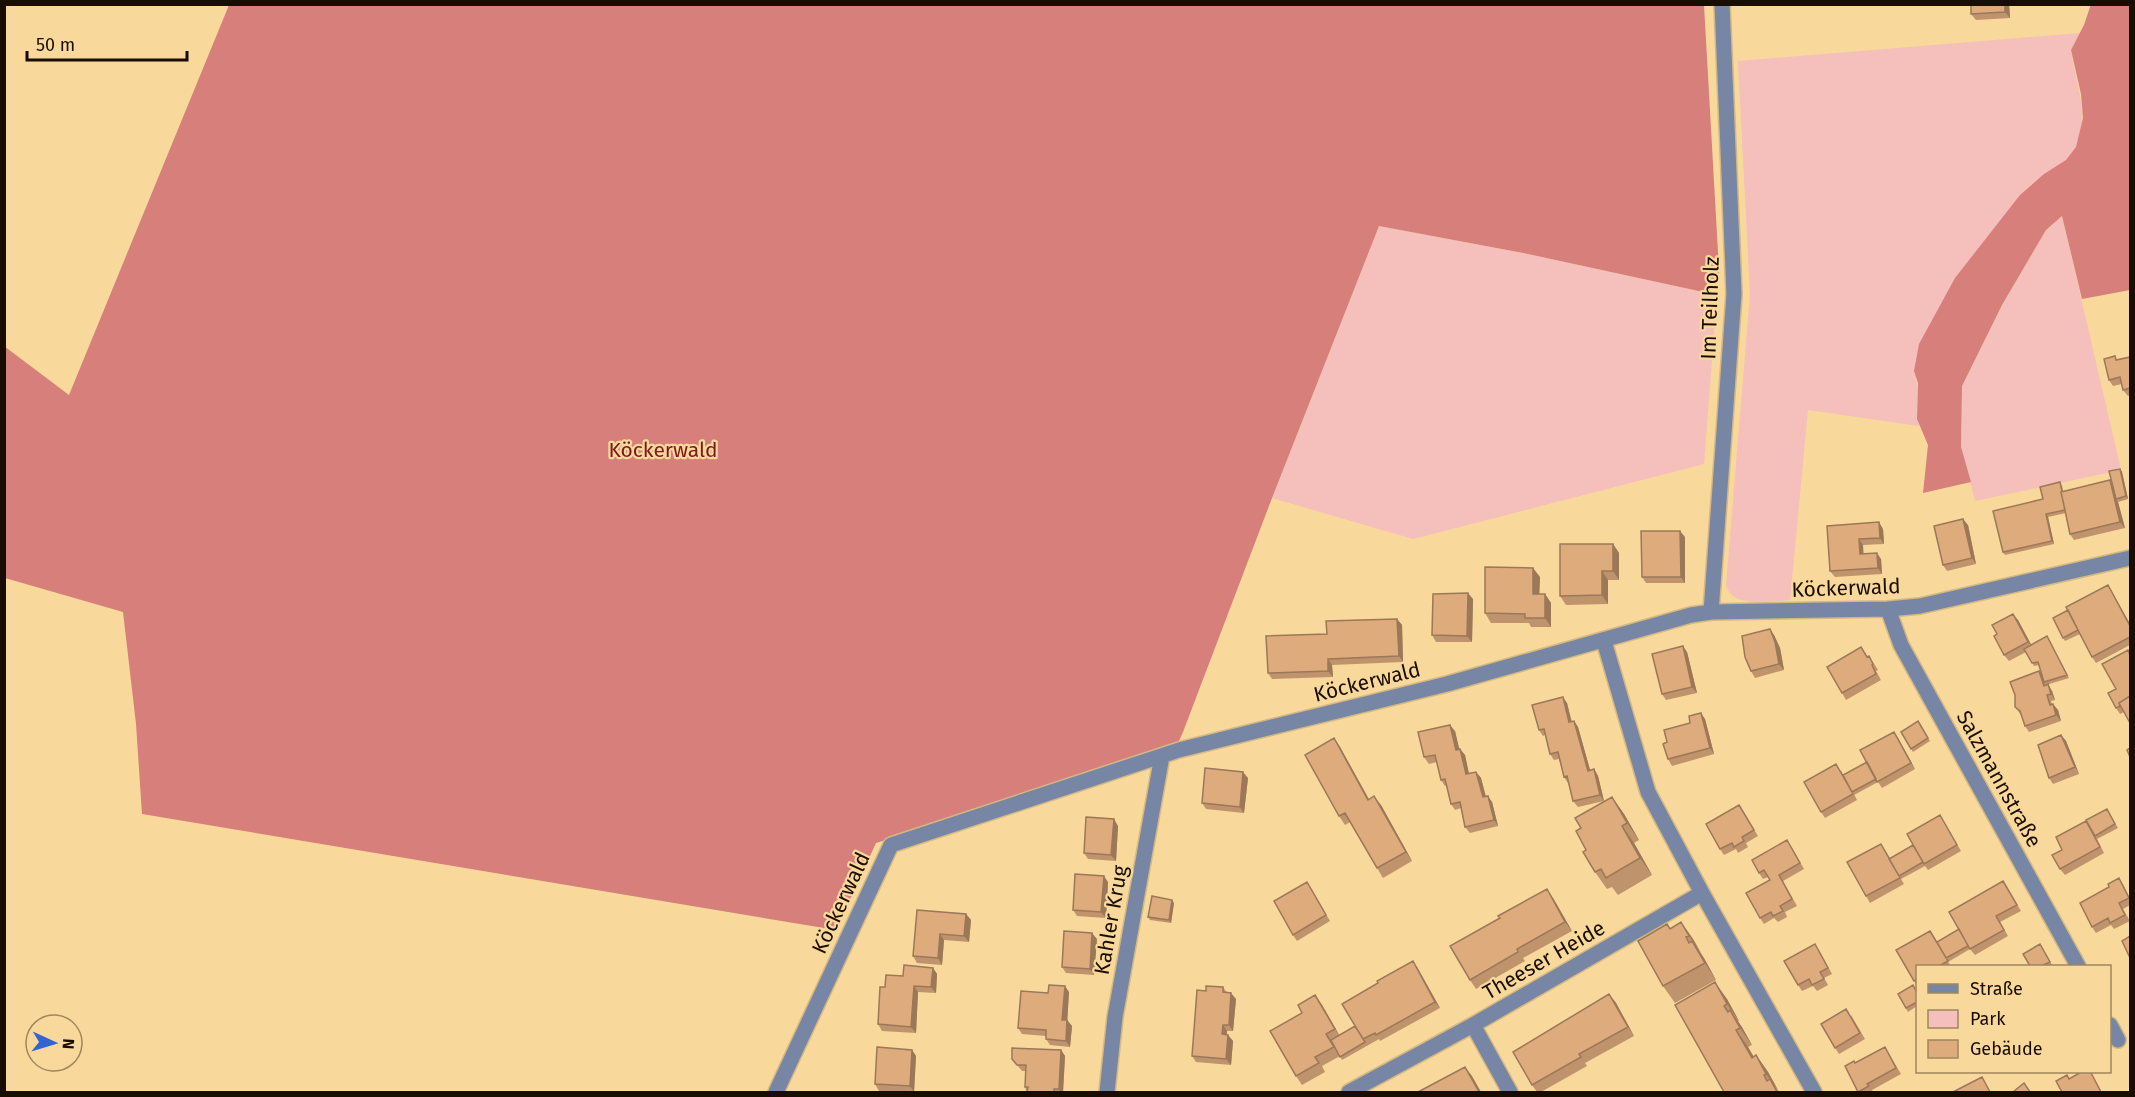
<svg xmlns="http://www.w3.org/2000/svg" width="2135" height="1097" font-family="'Fira Sans',sans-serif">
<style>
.green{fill:#f5bfbb}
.forest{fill:#d67f7b}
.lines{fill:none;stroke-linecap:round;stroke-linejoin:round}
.street-casing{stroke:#d4b882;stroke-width:18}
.street{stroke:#7686a4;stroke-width:15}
.wall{fill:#bf936c}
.shaded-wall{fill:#9b7858}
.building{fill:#deab7d;stroke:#9b7858;stroke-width:1.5}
.labels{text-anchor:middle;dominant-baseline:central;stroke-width:4.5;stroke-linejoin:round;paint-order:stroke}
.street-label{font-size:21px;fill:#190d00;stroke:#f8d89b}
.park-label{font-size:21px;fill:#80171e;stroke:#f8d89b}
</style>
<rect width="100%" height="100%" fill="#f8d89b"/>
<path class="green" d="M2080,33L2071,50C2075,85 2096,128 2068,158C2062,165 2052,169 2045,174C2036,180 2028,188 2020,195L1914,371C1921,389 1914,407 1919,426L1808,410L1790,600C1771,601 1732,609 1726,585L1750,295L1738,61Z
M2062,216L2121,470L1975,501L1961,447L1962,386L2002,305L2046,230Z
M1379,226L1528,254L1717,295L1704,464L1413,539L1272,498Z"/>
<path class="forest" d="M2091,4L2130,5V290L2082,299L2062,216L2046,230L2002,305L1962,386L1961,447L1971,482L1923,493L1928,445L1917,419L1918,383L1914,371L1919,344L1955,278L2020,195L2044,174L2066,160L2076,147L2083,118L2081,94L2071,50L2084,25Z
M229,5H1704L1719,270L1717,295L1528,254L1379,226L1272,498L1183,732L1174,752L876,843L836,930L142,814L136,724L123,612L5,578L4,346L69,395Z"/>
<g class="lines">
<g class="street-casing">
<path id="street" d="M1888,609L1901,645L2078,966
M1711,612L1734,294L1722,4
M1604,641L1648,792L1702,893L1814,1092
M2110,1025L2118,1040
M776,1092L891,845L1179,750L1447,684L1691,615L1711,612L1888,609L1920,606L2130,558
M1107,1092L1115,1017L1162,756
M1349,1092L1473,1025
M1510,1092L1473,1025L1702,893"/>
</g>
<use href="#street" class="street"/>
</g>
<path class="wall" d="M1971,4H2009L2010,18L1976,20L1971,14Z
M2130,357V395L2128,396L2123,390L2122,384L2113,386L2109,380L2117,360Z
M2120,469L2122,472L2128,499L2118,502L2125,528L2074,540L2070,534L2066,513L2048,517L2054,544L2005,555L2003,552L2043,499L2062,485L2063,491L2110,480L2112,483Z
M1968,525L1976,564L1947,571L1943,565Z
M1827,526L1883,529L1884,544L1863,545V554L1881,559L1882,574L1835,577L1830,571Z
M1685,537V583H1646L1642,577Z
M1613,544L1619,553V580H1608V604L1566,605L1560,596Z
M1540,577L1539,594H1545L1551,603V627H1531L1529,623H1491L1485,613Z
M2108,585L2130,624V645L2096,663L2092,657L2080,634L2065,641L2063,638L2068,610Z
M1473,599L1472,642H1436L1432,635Z
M1397,619L1402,625L1403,662L1332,665L1333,677L1272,679L1268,673L1327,634Z
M2018,620L2031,645L2047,636L2069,678L2046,685L2052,691L2055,700L2051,701L2052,704L2058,710L2061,721L2029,732L2025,726L2021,715L2015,707L2042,675L2039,665L2034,666L2026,652L2009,661L2004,655Z
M1774,635L1780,648L1784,670L1755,678L1751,671Z
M1687,652L1697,693L1666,700L1662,694Z
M1867,656L1873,662L1878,670L1876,671L1881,680L1846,700L1842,693Z
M2116,689L2124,712L2120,714L2116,708Z
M1567,703L1572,722L1574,721L1578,727L1590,770L1594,769L1598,776L1604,801L1578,807L1573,801L1569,783H1568L1564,777L1559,759L1554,760L1550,754L1545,735L1543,736L1539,730Z
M1705,719L1714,754L1672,766L1668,759L1667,742Z
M1918,721L1930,741L1913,752L1901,732Z
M1455,731L1459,749H1460L1465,755L1469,773L1476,772L1481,778L1486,796L1492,802L1498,826L1470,833L1465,827L1461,808L1455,810L1451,804L1447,786H1445L1441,780L1437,762L1429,764L1424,757Z
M2061,735L2066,741L2079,774L2053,784L2049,778Z
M1334,738L1340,747L1369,799L1381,805L1412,861L1383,878L1377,868L1350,822L1345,825L1339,816Z
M1898,738L1915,769L1882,788L1878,782L1854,795V794L1857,800L1825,818L1821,812L1841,770L1843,775L1867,762Z
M1248,778L1244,813L1206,809L1202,803Z
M1612,797L1624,814L1639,840L1634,843L1652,875L1618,895L1612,887L1607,889L1595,872L1586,850L1581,828Z
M1739,805L1758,836L1746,843L1748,847L1738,853L1736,849L1724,855L1720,849Z
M2107,809L2118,828L2097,839L2104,853L2065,875L2060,869L2062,850Z
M1940,815L1961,851L1928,870L1925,866L1901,879L1904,884L1870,903L1866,896L1885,850L1890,858L1913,845Z
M1118,826L1116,861L1088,859L1084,853Z
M1791,846L1804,869L1783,881L1797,906L1785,912L1787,917L1778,922L1774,918L1764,924L1760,918L1770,880L1768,877L1763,879L1759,873Z
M2003,881L2021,911L2000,922L2008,936L1975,955L1970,949L1948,962L1951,966H1917V986L1896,950L1930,931L1937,942L1959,929L1949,912Z
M1108,882L1106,918L1077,916L1073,910Z
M2123,884L2130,899V905L2123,909L2130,921L2114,929L2111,925L2096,933L2092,927Z
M1311,888L1330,921L1297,941L1293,935Z
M1553,898L1572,931L1523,958L1525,961L1476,989L1470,980Z
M1174,903L1171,923L1150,920L1148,917Z
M917,910L966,914L971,920L969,942L944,940L942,965L917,963L913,956Z
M1681,922L1693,939L1716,980L1675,1003L1663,986L1670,929Z
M1097,939L1094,975L1066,973L1062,967Z
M2040,944L2052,965L2049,966H2030Z
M1819,950L1832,974L1824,978L1828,985L1817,991L1813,986L1802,991L1798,985Z
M1417,967L1440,1008L1380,1041L1379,1039L1342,1060L1340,1056L1322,1066L1325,1072L1302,1085L1296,1076L1322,1005L1339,1035L1355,1026Z
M933,968L937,974L936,993L918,992L916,1033L882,1031L878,1024L885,987Z
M1223,987L1227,993L1236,999L1233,1031H1227V1035H1228L1233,1041L1231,1065L1196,1062L1192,1056L1206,991Z
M1069,992L1067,1020L1072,1026L1070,1047L1050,1045L1046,1039V1036L1022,1034L1018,1028L1048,993Z
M1917,993V1006L1908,1012L1898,994Z
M1609,994L1616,1003L1634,1036L1585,1063L1587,1066L1541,1092H1537L1532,1085Z
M1727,999L1739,1021H1738L1752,1045L1748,1047L1754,1057L1756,1055L1768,1072L1779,1092H1724L1675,1005Z
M1851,1015L1865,1039L1839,1054L1835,1048Z
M1885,1047L1901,1074L1872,1090L1873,1092H1859L1845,1066L1855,1063Z
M912,1050L916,1056L914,1092L879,1091L875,1084Z
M1061,1050L1065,1056L1063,1092H1027L1025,1087V1071H1022L1012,1059Z"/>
<path class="shaded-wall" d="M2005,4H2009L2010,18L2005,12Z
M2120,469L2122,472L2128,499L2126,496Z
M2110,480L2115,486L2116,499L2118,502L2125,528L2120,522Z
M2046,514L2048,517L2054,544L2052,541Z
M1963,519L1968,525L1976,564L1972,558Z
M1879,522L1883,529L1884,544L1880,538Z
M1680,531L1685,537V583L1681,577Z
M1859,539L1863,545L1864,560L1860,554Z
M1613,544L1619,553V580L1613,571Z
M1877,553L1881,559L1882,574L1878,568Z
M1533,568L1540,577L1539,603L1533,594Z
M1602,571L1608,580V604L1602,595Z
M2108,585L2130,624V626Z
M1468,593L1473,599L1472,642L1467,636Z
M1545,594L1551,603V627L1545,618Z
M2013,614L2018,620L2033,648L2028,642Z
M1397,619L1402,625L1403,662L1399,656Z
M1770,629L1774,635L1780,648L1784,670L1779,664Z
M1683,646L1687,652L1697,693L1692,687Z
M1328,659L1332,665L1333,677L1328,671Z
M2048,684L2052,691L2055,700L2051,694Z
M1563,697L1567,703L1573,729L1569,722Z
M2053,704L2058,710L2061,721L2056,715Z
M1701,713L1705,719L1714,754L1710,748Z
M1574,721L1578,727L1592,777L1588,771Z
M1450,725L1455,731L1461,756L1456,750Z
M1894,732L1898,738L1915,769L1911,763Z
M2061,735L2066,741L2079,774L2075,767Z
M1334,738L1340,747L1374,809L1368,800Z
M1460,749L1465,755L1470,780L1466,774Z
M1594,769L1598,776L1604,801L1600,795Z
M1243,772L1248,778L1244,813L1240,807Z
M1476,772L1481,778L1487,803L1483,797Z
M1374,796L1381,805L1412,861L1406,852Z
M1488,796L1492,802L1498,826L1494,820Z
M1612,797L1624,814L1639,840L1627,823Z
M1114,819L1118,826L1116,861L1111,855Z
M1622,826L1634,843L1652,875L1640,858Z
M1104,876L1108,882L1106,918L1101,912Z
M1547,889L1553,898L1572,931L1565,922Z
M1172,900L1174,903L1171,923L1169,920Z
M966,914L971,920L969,942L964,936Z
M1681,922L1693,939L1701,953L1689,936Z
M1092,933L1097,939L1094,975L1090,969Z
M940,934L944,940L942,965L938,958Z
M1692,941L1704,958L1716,980L1705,963Z
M1413,961L1417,967L1440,1008L1435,1002Z
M933,968L937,974L936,993L931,987Z
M1715,982L1727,999L1739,1021L1727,1004Z
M914,986L918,992L916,1033L911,1027Z
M1065,986L1069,992L1067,1026L1062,1020Z
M1231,993L1236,999L1233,1031L1229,1025Z
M1609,994L1616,1003L1634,1036L1628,1027Z
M1315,995L1322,1005L1341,1038L1335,1029Z
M1730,1010L1742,1027L1752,1045L1740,1028Z
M1067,1020L1072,1026L1070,1047L1066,1041Z
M1223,1025L1227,1031L1226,1040L1222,1034Z
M1736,1030L1748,1047L1764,1075L1752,1058Z
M1228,1035L1233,1041L1231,1065L1226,1059Z
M912,1050L916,1056L914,1092L910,1086Z
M1061,1050L1065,1056L1063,1092H1061L1059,1089Z
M1756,1055L1768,1072L1778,1090L1766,1074Z
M1465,1067L1472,1076L1481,1092H1479Z"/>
<path class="building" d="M1971,4H2005V12L1971,14Z
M2115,356L2116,360L2130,357V388L2123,390L2120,377L2109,380L2104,359Z
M2120,469L2126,496L2116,499L2109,471Z
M2110,480L2120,522L2070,534L2061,492Z
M2060,482L2062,491L2061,492L2065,510L2046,514L2052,541L2003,552L1993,511L2043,499L2040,487Z
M1963,519L1972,558L1943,565L1934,526Z
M1879,522L1880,538L1859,539L1860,554L1877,553L1878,568L1830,571L1827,526Z
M1641,531H1680L1681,577H1642Z
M1560,544H1613V571H1602V595L1560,596Z
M1485,567L1533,568V594H1545V618H1525V614L1485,613Z
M2108,585L2130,626V637L2092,657L2066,607Z
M1468,593L1467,636L1432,635L1433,594Z
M2068,610L2078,630L2063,638L2053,618Z
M2013,614L2028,642L2004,655L1994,636L1997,634L1992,625Z
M1397,619L1399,656L1328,659V671L1268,673L1266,636L1327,634L1326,621Z
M1770,629L1775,642L1779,664L1751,671L1745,657L1742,636Z
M2047,636L2067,675L2044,682L2038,662L2032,663L2024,649Z
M1683,646L1692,687L1662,694L1652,654Z
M1861,647L1867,657L1869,656L1873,664L1872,665L1876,674L1842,693L1827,667Z
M2128,650L2130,655V696L2119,703L2120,706L2116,708L2108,693L2116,689L2102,664Z
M2039,671L2044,686L2048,684L2051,694L2047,695L2050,705L2053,704L2056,715L2025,726L2020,711L2015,707V695L2010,682Z
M2130,696V723L2119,703Z
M1563,697L1569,722L1574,721L1588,771L1594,769L1600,795L1573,801L1567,776L1564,777L1558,752L1550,754L1544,729L1539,730L1532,705Z
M1701,713L1710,748L1668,759L1663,744L1667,742L1664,730L1690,723L1689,716Z
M1918,721L1928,738L1911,749L1901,732Z
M1450,725L1456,750L1460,749L1466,774L1476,772L1483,797L1488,796L1494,820L1465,827L1460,802L1451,804L1445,779L1441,780L1435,755L1424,757L1418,732Z
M1894,732L1911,763L1877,782L1860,750Z
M2061,735L2075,767L2049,778L2038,745Z
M1334,738L1368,800L1374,796L1406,852L1377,868L1345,813L1339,816L1305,755Z
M2130,748V757L2127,750Z
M1867,762L1876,779L1852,792L1843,775Z
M1836,764L1853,794L1821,812L1804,782Z
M1205,768L1243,772L1240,807L1202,803Z
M1612,797L1627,823L1622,826L1640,858L1606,878L1601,869L1595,872L1583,852L1586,850L1576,831L1581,828L1575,818Z
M1739,805L1754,830L1742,837L1744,841L1734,847L1732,843L1720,849L1706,824Z
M2107,809L2115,824L2095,836L2086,820Z
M1940,815L1957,845L1924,864L1907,834Z
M1086,817L1114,819L1111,855L1084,853Z
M2086,821L2100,847L2060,869L2052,855L2062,850L2056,837Z
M1787,840L1800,863L1779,875L1792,899L1780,906L1783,911L1773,916L1771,912L1760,918L1746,893L1770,880L1764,870L1759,873L1752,860Z
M1881,844L1900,878L1866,896L1847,862Z
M1913,845L1923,862L1899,876L1889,859Z
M1075,874L1104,876L1101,912L1073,910Z
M2119,878L2129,898L2119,903L2125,915L2110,923L2108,918L2092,927L2080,903L2109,887L2108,884Z
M2003,881L2017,905L1996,916L2004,930L1970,949L1949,912Z
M1307,882L1326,915L1293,935L1274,901Z
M1547,889L1565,922L1517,949L1518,952L1470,980L1450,946L1500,918L1498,916Z
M1152,896L1172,900L1169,920L1148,917Z
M917,910L966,914L964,936L940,934L938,958L913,956Z
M1681,922L1689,936L1686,937L1689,943L1692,941L1705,963L1663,986L1638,941L1667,924L1670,929Z
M1959,929L1968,946L1946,958L1937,942Z
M1064,931L1092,933L1090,969L1062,967Z
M1930,931L1948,961L1939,966H1917V979L1914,981L1896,950Z
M2130,936V958L2122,941Z
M1815,944L1828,968L1820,972L1824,979L1812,985L1809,979L1798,985L1784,961Z
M2040,944L2050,962L2041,966H2030L2023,954Z
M1413,961L1435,1002L1376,1035L1375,1033L1363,1039L1342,1004L1378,983L1377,981Z
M904,965L933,968L931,987L914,986L911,1027L878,1024L880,987H885L886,975L903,976Z
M1715,982L1727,1004L1724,1006L1728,1012L1730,1010L1740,1028L1736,1030L1752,1058L1756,1055L1766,1074L1764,1075L1767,1081L1770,1079L1777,1092H1724L1675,1005Z
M1049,985L1065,986L1062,1020H1067L1066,1041L1046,1039V1030L1018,1028L1021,991L1048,993Z
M1913,985L1917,993V1002L1906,1008L1898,994Z
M1206,986L1223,987V992L1231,993L1229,1025H1223L1222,1034L1228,1035L1226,1059L1192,1056L1197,990L1206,991Z
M1609,994L1628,1027L1579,1054L1581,1057L1532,1085L1513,1052Z
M1315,995L1335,1029L1326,1034L1334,1047L1315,1057L1319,1063L1296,1076L1270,1031L1302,1013L1298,1005Z
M1846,1009L1860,1033L1835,1048L1821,1024Z
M1355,1026L1365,1042L1340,1057L1331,1040Z
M877,1047L912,1050L910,1086L875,1084Z
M1885,1047L1896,1068L1867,1084L1869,1086L1858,1092L1845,1066L1854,1061L1855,1063Z
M1012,1048L1061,1050L1059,1089H1054V1092H1027L1028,1087H1025L1026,1065H1017L1012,1059Z
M1465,1067L1479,1092H1418Z
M2083,1071H2090L2101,1092H2062L2056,1081L2067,1075L2069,1079Z
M1982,1077L1990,1092H1953Z
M2024,1083L2030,1092H2013Z"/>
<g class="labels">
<g class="street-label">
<text transform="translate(1710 308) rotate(-88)">Im Teilholz</text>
<text transform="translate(1846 588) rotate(-2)">Köckerwald</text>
<text transform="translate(1367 682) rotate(-14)">Köckerwald</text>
<text transform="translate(1999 779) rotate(61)">Salzmannstraße</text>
<text transform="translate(841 903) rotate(-65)">Köckerwald</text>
<text transform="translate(1111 920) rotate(-80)">Kahler Krug</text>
<text transform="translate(1544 960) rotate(-30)">Theeser Heide</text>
</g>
<g class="park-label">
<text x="663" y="450">Köckerwald</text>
</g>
</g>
<rect width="2135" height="1097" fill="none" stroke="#190d00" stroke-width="12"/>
<rect x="1916" y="965" width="195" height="108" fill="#f8d89b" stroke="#9f875d" stroke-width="1.5"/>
<rect x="1928" y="984" width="30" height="9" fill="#7686a4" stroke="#9f875d" stroke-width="1.5"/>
<text x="1970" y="995" font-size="18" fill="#190d00">Straße</text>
<rect x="1928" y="1010" width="30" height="18" fill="#f5bfbb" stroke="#9f875d" stroke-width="1.5"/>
<text x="1970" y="1025" font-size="18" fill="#190d00">Park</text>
<rect x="1928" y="1040" width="30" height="18" fill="#deab7d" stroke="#9f875d" stroke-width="1.5"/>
<text x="1970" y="1055" font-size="18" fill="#190d00">Gebäude</text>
<g transform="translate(54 1043) rotate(94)"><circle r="28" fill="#f8d89b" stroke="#9f875d" stroke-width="1.5"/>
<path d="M0-4.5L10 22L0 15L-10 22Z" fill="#3264d3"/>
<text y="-9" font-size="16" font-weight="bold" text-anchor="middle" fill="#190d00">N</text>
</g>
<path d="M27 51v9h160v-9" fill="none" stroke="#190d00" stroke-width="3"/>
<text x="36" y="51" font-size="18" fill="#190d00" stroke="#f8d89b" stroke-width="4.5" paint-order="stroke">50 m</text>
</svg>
